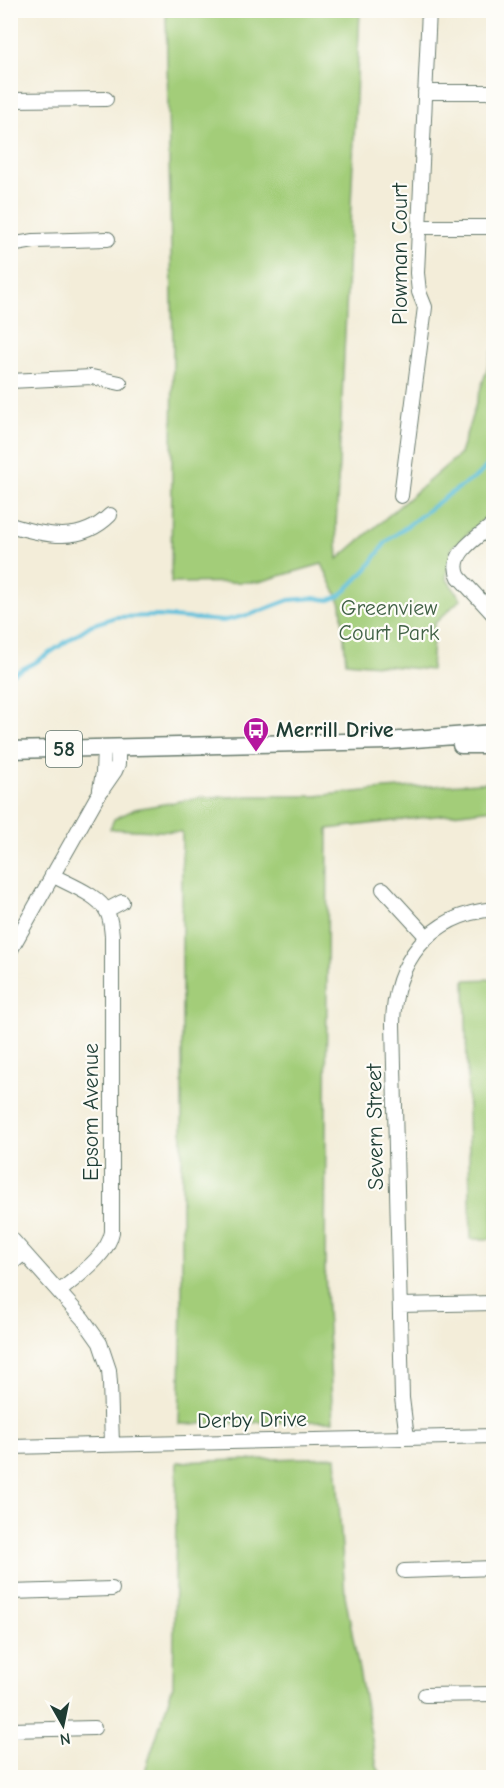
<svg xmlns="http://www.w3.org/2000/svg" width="504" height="1788" font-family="'Comic Neue',sans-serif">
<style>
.green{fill:#a3cd79;stroke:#618556;stroke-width:1.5}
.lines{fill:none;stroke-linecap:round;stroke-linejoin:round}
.stream{stroke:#5cbfdb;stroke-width:4}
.minor-casing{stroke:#697b6e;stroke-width:16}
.major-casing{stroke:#697b6e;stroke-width:19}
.minor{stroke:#fff;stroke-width:14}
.major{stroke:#fff;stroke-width:16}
.labels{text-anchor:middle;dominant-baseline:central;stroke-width:4.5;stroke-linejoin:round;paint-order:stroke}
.shield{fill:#fdfcf7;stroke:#62766e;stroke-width:1.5}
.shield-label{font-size:21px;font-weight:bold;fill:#1f3d34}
.street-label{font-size:22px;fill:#1f3d34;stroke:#fdfcf7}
.park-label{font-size:22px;fill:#406145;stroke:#fdfcf7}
.poi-label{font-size:22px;font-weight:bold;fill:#1f3d34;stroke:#fdfcf7;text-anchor:start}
</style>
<rect width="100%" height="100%" fill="#fdfcf7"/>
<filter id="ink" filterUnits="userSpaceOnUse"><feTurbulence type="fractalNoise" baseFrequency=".0167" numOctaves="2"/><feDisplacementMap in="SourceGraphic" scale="12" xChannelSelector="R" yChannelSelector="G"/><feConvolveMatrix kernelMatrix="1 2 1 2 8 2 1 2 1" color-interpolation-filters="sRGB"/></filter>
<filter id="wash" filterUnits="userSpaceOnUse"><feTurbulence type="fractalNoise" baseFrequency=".008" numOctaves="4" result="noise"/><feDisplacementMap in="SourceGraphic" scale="24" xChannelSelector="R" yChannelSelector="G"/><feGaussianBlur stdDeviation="1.35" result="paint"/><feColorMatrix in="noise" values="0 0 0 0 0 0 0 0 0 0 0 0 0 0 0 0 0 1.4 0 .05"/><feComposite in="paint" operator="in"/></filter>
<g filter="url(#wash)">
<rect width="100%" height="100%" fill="#f3edd9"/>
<path class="green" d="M166,11H360L336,526L338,559L460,454L493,350V511L452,548L446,578L461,599L434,624L431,670L346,662L341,604L322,564L259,582L171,583L173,347Z
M493,782V809L328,829L325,1273L333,1421L179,1424L182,1304V832L110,829L114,819L135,809L198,798L250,796H315L385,789Z
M493,979V1239H471L465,980Z
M336,1457L345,1595L377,1767L383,1777H143L173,1686L177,1462Z"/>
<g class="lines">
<path class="stream" d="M10,675L36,662L91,625L116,617L158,616L223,621L252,614L289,600L315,598L329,600L340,596L367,569L386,542L448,495L479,475L494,457"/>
</g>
</g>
<g filter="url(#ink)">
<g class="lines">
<g class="minor-casing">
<path id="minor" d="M425,92H494
M10,100L106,99
M419,227H494
M10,245L34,241L108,239
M10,381L92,377L120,383
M401,496L425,307L419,292L417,273L429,10
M494,524C478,537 447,554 459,577L494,615
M10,525C46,536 81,544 110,515
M100,789L103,773L104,748
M52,875C68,884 99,895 107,912C111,919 111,928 112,936V1232C108,1256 76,1277 59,1292
M383,889L427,937
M107,910L122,902
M10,951L97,797L115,771L118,764V748
M10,1237L83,1319L100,1343L109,1370L110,1383L112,1444
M10,1265L24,1253
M400,1305L494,1303
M407,1438L402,1398L393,1024C394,962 429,915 494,909
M10,1447L494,1436
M404,1571L494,1568
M10,1592L112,1589
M425,1695L494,1694
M10,1730L94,1728"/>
</g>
<g class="major-casing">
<path id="major" d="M461,745H494
M10,750L388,741L494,733"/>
</g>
<use href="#minor" class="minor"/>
<use href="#major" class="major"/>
</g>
</g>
<defs>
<g id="bus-pin" transform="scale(1.35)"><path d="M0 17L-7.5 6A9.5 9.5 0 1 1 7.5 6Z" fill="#b5179e" stroke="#fdfcf7"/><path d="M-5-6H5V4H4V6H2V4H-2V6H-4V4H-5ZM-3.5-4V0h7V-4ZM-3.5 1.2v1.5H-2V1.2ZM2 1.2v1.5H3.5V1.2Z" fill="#fff"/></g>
</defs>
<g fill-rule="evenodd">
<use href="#bus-pin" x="256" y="730"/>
</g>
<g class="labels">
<rect class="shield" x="46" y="731" width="36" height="36" rx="4.5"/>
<g class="shield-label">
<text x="64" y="749">58</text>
</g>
<g class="street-label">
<text transform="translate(400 254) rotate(-90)">Plowman Court</text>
<text transform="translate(91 1112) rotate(-90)">Epsom Avenue</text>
<text transform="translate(375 1127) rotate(-91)">Severn Street</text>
<text transform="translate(252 1420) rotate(-1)">Derby Drive</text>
</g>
<g class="park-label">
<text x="389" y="608">Greenview<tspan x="389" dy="25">Court Park</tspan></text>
</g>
<g class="poi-label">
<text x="276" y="730">Merrill Drive</text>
</g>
</g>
<rect width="504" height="1788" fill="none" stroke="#fdfcf7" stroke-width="36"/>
<g transform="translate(63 1725) rotate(171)" stroke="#fdfcf7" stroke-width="4.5" paint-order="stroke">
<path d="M0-4.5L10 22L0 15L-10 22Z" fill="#1f3d34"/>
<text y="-9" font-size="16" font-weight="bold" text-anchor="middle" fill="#1f3d34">N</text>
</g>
</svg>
